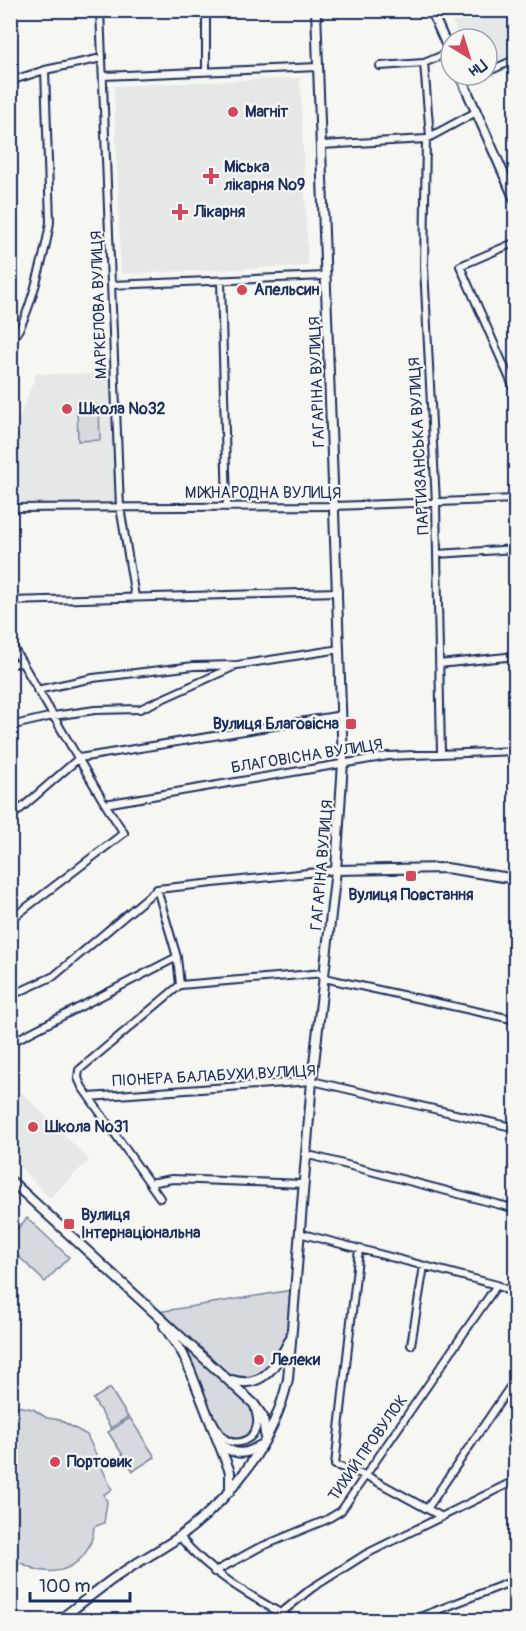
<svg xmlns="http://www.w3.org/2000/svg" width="526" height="1631" font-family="Pangolin,sans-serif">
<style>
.built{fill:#e6e7e7}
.green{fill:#d6d9dd;stroke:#78849e;stroke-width:1.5}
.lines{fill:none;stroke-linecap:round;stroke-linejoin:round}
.minor-casing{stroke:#1b2f5e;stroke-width:10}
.tertiary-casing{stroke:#1b2f5e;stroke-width:12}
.minor{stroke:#f6f6f2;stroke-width:6}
.tertiary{stroke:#f6f6f2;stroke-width:8}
.poi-dot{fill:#d1495b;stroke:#f6f6f2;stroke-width:2}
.labels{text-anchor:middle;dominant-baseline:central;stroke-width:4.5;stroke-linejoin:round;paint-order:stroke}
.poi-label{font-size:16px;font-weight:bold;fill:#1b2f5e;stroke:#f6f6f2;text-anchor:start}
.street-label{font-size:16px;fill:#1b2f5e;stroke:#f6f6f2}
</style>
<rect width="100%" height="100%" fill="#f6f6f2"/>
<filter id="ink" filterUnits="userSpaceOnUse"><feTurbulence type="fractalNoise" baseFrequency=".0167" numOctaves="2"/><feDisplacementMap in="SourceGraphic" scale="12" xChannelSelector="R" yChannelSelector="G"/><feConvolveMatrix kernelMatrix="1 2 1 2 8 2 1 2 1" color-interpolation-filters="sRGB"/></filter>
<g filter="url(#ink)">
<path class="built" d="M455,11H515V55L487,68V39H460L449,13Z
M300,78L308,266L121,274L114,86Z
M36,374H111L115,503H11L10,443Z
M22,1093L89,1160L50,1198L11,1158V1096Z"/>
<path class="green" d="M99,406L100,440L78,441L77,407Z
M27,1218L69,1257L45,1282L11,1249V1236Z
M292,1290L289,1336L276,1360L264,1373L247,1379L230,1376L158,1312Z
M172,1331L251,1405C253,1411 255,1419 254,1426C251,1442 232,1442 222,1432Z
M110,1388L128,1417L111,1428L93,1399Z
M16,1406L33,1409L47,1418L60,1420L87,1435L112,1490L104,1494L107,1502L104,1523L94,1527C91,1566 54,1583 22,1563L11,1567L10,1407Z
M130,1418L155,1457L133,1471L108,1432Z"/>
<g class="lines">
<g class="minor-casing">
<path id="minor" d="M100,10L120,507L135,597
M206,10V72
M434,16L446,10
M424,63L430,137
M380,66L424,63L450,52
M487,72L516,59
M103,76L318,67
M10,81L45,70L102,58
M463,82L480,75
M426,139L424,267L436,503L441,753
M321,145L426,139L476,112
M10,195L13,201L14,245L10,255
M516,242L460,266L516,393
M221,281L227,507
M112,285L326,276
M10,340C27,332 47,243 50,222L45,70
M10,508L335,506L516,499
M437,554L516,549
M10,601L338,592
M10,642L105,804L124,833L10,920
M10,664L22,663
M439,664L516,656
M37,690L93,678L194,666L237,665L340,649
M10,726L53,716L95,710L140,709L233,667
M105,804L388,756L516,751
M10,818L79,758L342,715
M157,889L177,957L180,985
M324,978L516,1020
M10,996L54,976L157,889L336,870
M10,1043L177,957
M89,1097L312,1081L516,1128
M305,1154L516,1209
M150,1183L172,1179L303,1184
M160,1198L82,1087L78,1078L79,1070L180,985L324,973
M299,1233L497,1285L516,1295
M359,1249L335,1465L367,1476L442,1517
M411,1345L424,1266
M213,1421C216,1427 219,1434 224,1438C236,1448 255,1440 257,1424C258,1418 255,1411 254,1405
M427,1509L516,1378
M179,1536C210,1574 252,1597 293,1620
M214,1572L258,1548L326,1520L341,1511L497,1285
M281,1613L312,1588L366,1554L516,1480
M412,1620L516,1580"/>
</g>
<g class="tertiary-casing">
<path id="tertiary" d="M431,10L451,55
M460,75L516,202
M336,870L446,868L516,879
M10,1180L254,1404L263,1417L265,1434
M164,1326L183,1354L190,1370L230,1472V1491
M232,1380C263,1390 277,1364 289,1341
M219,1442C231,1455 245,1456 259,1446
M59,1620C78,1606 97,1590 117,1576C137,1562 159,1551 179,1537C231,1499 274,1443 288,1379L312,1081L336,870L343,762L316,10"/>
</g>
<use href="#minor" class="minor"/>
<use href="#tertiary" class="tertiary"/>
</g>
</g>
<g class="poi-dot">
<circle cx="233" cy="112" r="6"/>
<path d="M208 167h6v6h6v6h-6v6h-6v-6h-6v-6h6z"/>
<path d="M177 203h6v6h6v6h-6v6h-6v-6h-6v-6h6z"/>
<circle cx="242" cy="290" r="6"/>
<circle cx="67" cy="409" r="6"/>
<rect x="345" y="718" width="12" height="12" rx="3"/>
<rect x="405" y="870" width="12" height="12" rx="3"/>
<circle cx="33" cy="1127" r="6"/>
<rect x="63" y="1218" width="12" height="12" rx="3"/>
<circle cx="259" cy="1360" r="6"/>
<circle cx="55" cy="1462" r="6"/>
</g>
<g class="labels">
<g class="poi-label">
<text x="245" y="112">Магніт</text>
<text x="224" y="167">Міська<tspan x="224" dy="18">лікарня №9</tspan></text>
<text x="194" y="212">Лікарня</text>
<text x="254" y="290">Апельсин</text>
<text x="79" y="409">Школа №32</text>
<text x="339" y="724" text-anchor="end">Вулиця Благовісна</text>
<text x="411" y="895" text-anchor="middle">Вулиця Повстання</text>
<text x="45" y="1127">Школа №31</text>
<text x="81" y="1215">Вулиця<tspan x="81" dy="18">Інтернаціональна</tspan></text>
<text x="271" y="1360">Лелеки</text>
<text x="67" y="1462">Портовик</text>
</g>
<g class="street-label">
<text transform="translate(99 305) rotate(-92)">МАРКЕЛОВА ВУЛИЦЯ</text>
<text transform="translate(317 382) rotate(-92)">ГАГАРІНА ВУЛИЦЯ</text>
<text transform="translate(419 446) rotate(-93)">ПАРТИЗАНСЬКА ВУЛИЦЯ</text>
<text x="263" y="493">МІЖНАРОДНА ВУЛИЦЯ</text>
<text transform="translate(307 756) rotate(-9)">БЛАГОВІСНА ВУЛИЦЯ</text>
<text transform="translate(322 865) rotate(-85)">ГАГАРІНА ВУЛИЦЯ</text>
<text transform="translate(214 1076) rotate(-3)">ПІОНЕРА БАЛАБУХИ ВУЛИЦЯ</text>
<text transform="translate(368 1448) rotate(-55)">ТИХИЙ ПРОВУЛОК</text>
</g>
</g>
<rect width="526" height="1631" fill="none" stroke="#f6f6f2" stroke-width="36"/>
<rect x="18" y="18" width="490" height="1595" fill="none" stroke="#1b2f5e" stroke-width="2" filter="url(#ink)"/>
<g transform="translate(469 57) rotate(142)"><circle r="28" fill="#f6f6f2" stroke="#9ea6b7" stroke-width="1.5"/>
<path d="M0-4.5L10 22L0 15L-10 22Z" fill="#d1495b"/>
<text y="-9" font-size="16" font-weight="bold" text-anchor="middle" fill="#1b2f5e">Пн</text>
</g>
<path d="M30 1592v9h100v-9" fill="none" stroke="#1b2f5e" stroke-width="3"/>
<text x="39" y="1592" font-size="18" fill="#1b2f5e" stroke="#f6f6f2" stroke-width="4.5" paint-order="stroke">100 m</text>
</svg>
